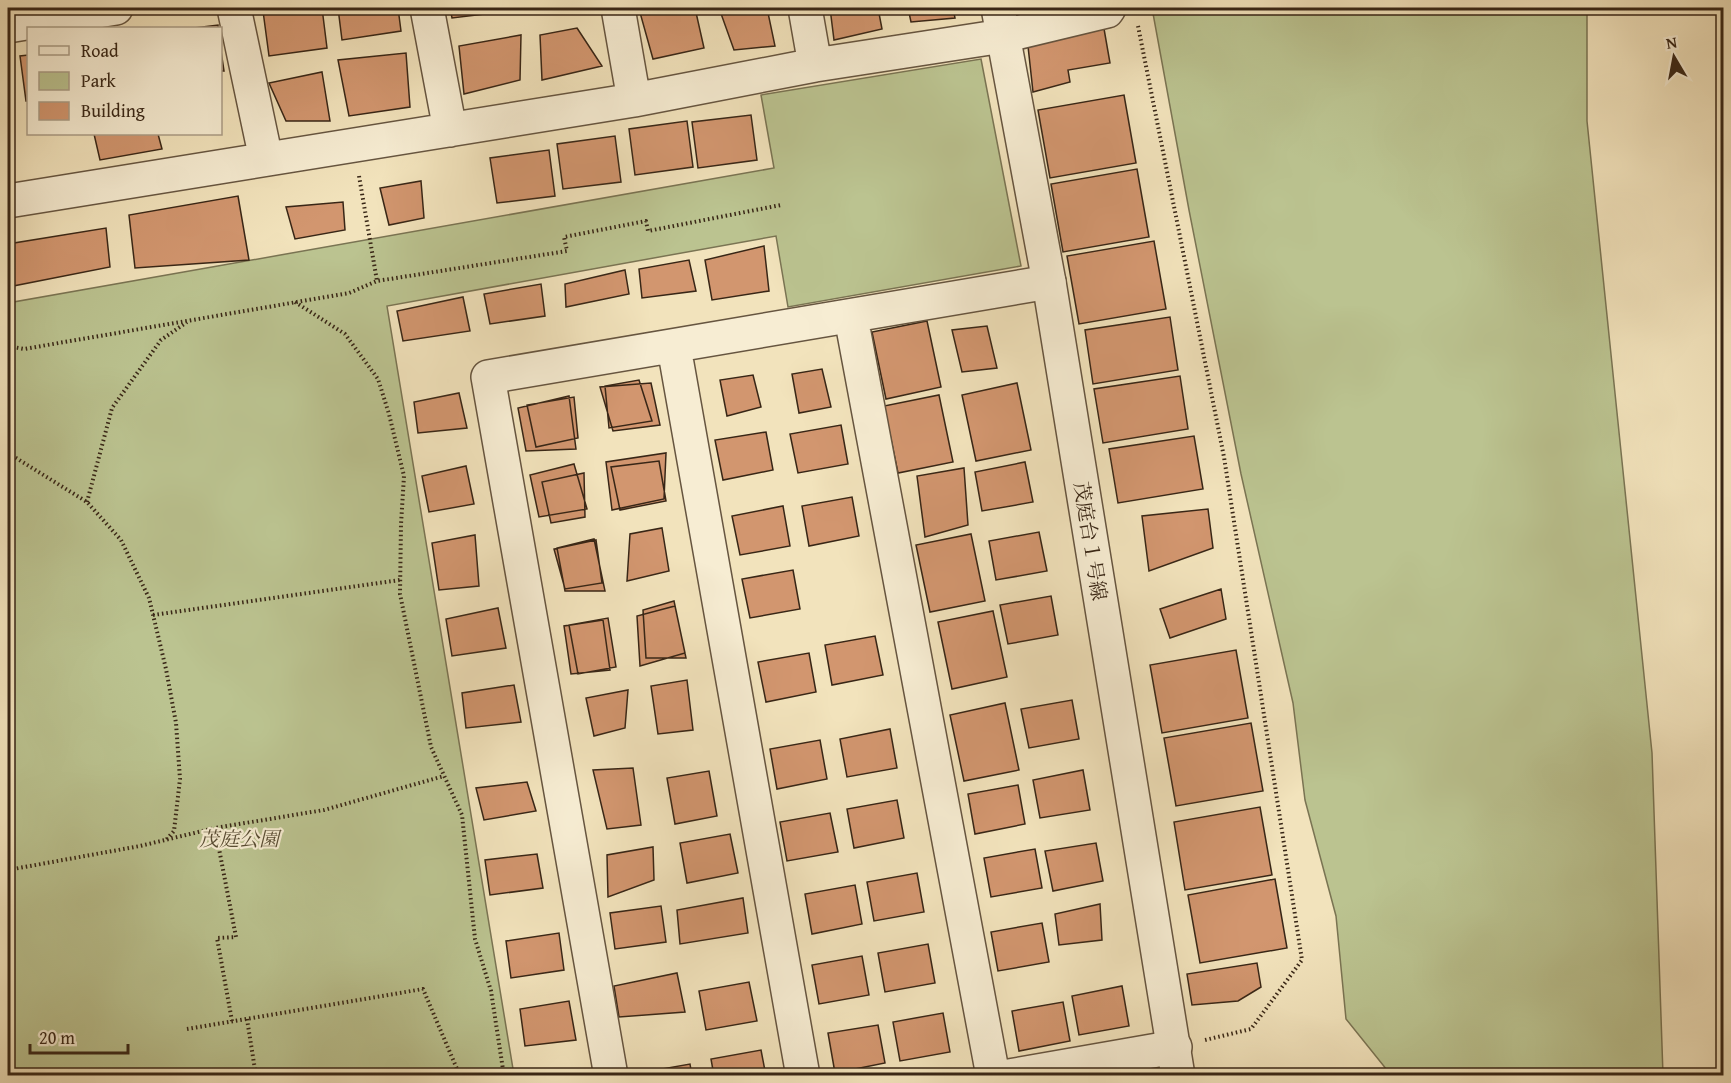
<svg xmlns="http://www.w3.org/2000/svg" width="1731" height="1083" font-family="'Gentium Book Plus','Noto Serif JP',serif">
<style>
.green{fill:#bbc390;stroke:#7a7453;stroke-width:1.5}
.building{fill:#d2966f;stroke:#382616;stroke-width:1.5}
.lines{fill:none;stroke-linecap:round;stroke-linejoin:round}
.minor-casing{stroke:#665540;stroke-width:36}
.tertiary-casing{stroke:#665540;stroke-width:36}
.path{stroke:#382616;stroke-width:4;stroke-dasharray:1.5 3;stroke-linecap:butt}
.minor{stroke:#f7edd3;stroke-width:33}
.tertiary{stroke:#f7edd3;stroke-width:33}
.labels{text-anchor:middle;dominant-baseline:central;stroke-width:4.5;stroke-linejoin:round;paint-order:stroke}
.street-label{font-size:20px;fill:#382616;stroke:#f7edd3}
.park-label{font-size:20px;font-style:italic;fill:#594d34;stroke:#f7edd3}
</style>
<rect width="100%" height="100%" fill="#f2e3bc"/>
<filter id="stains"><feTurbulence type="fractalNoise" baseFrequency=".00333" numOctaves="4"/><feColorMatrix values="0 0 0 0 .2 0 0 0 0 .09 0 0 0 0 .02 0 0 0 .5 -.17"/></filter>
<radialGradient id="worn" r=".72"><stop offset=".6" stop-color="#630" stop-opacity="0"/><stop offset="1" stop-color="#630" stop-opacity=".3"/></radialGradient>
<path class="green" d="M1152,8H1587V121L1652,753L1663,1075H1391L1346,1019L1336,916L1305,800L1293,703L1241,474L1189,210Z
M981,59L1021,266L788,307L776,236L387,306L514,1075H8V303L774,168L761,95Z"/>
<path class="building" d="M289,8H322L327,48L269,56L263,11Z
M338,8H398L401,31L342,40Z
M450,8H510V11L452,18Z
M647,8H695L704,48L653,59L639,9Z
M719,8H767L775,46L734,50Z
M830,8H878L882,29L834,40Z
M908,8H953L955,18L911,22Z
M1103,23L1110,63L1068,70L1070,82L1033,92L1028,46Z
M218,25V28H194Z
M577,28L602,66L542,80L540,35Z
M521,35L520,80L464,94L459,46Z
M220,44L224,71H220Z
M406,53L410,107L349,116L338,60Z
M28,55V101H26L20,56Z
M322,72L330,121H286L269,83Z
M1124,95L1136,163L1050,178L1038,110Z
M751,115L757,160L698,168L692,122Z
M687,121L693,167L635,175L629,129Z
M94,134H158L162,149L100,160Z
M615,136L621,182L563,189L557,144Z
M549,150L555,196L497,203L490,158Z
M1137,169L1149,237L1063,252L1051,184Z
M421,181L424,218L389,225L380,188Z
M238,196L249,260L135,268L129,215Z
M343,202L345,230L295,239L286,207Z
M106,228L110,267L8,287V244Z
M1154,241L1166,309L1079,324L1067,256Z
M764,246L769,291L712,300L705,260Z
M689,260L696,291L642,298L639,269Z
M625,270L629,294L566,307L565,284Z
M541,284L545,316L490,324L484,294Z
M463,297L470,331L403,341L397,311Z
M1170,317L1178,370L1093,384L1085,330Z
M927,321L941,387L886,399L872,332Z
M987,326L997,368L962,372L952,330Z
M822,369L831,407L799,413L792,374Z
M753,375L761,407L727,416L720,380Z
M1180,376L1188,429L1103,443L1094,389Z
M639,380L652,421L609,428L605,386Z
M651,383L660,425L613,431L600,387Z
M1017,383L1031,450L976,461L962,395Z
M459,393L467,428L418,433L414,402Z
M939,395L953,462L898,473L884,406Z
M569,396L576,449L526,451L518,408Z
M574,397L578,438L536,447L527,405Z
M841,425L848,464L798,473L790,434Z
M766,432L773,470L723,480L715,440Z
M1194,436L1203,489L1118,503L1109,449Z
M666,453L664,499L612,510L606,462Z
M659,461L666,501L620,510L611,467Z
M1025,462L1033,502L982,511L975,472Z
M574,464L587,509L539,517L530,475Z
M466,466L474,504L429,512L422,476Z
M964,468L968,525L925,537L917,476Z
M584,473L585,517L551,523L542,482Z
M852,497L859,536L809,546L802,506Z
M783,506L790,546L740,555L732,516Z
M1208,509L1213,548L1149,571L1142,516Z
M662,528L669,571L627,581L630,534Z
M1039,532L1047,571L996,580L989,541Z
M971,534L985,601L930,612L916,545Z
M475,535L479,586L439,590L432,543Z
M594,539L605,591H565L557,548Z
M596,540L602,583L565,589L554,549Z
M793,570L800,609L750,618L742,579Z
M1221,589L1226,619L1170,638L1160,609Z
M1051,596L1058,635L1008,644L1000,605Z
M674,601L686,658H646L643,610Z
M675,606L685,653L640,666L637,616Z
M498,608L506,648L452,656L446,619Z
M993,611L1007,677L952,689L938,622Z
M608,618L616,667L578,674L569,625Z
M603,620L610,670L571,674L564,626Z
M875,636L883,675L832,685L825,645Z
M1236,650L1248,718L1162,733L1150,665Z
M809,653L816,692L766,702L758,662Z
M687,680L693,730L658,734L651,686Z
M514,685L521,722L466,728L462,693Z
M628,690L625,728L594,736L586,698Z
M1072,700L1079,739L1029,748L1021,709Z
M1005,703L1019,770L964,781L950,715Z
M1251,723L1263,791L1176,806L1164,738Z
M890,729L897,768L847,777L840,739Z
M820,740L827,779L777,789L770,749Z
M633,768L641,825L607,829L593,770Z
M1083,770L1090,810L1040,818L1033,780Z
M709,771L717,816L675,824L667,778Z
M527,782L536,811L484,820L476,788Z
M1018,785L1025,824L975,834L968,794Z
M897,800L904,838L854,848L847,809Z
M1260,807L1272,875L1185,890L1174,822Z
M830,813L838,852L787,861L780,822Z
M730,834L738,873L687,883L680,843Z
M1096,843L1103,881L1053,891L1045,851Z
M653,847L654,880L608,897L607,855Z
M1035,849L1042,888L991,897L984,858Z
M537,854L543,888L490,895L485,860Z
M917,873L924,912L874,921L867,882Z
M1275,879L1287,948L1200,963L1188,895Z
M855,885L862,924L812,934L805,894Z
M743,898L748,933L680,944L677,910Z
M1100,904L1102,940L1059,945L1055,914Z
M661,906L666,942L615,949L610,913Z
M1042,923L1049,962L998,971L991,932Z
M559,933L564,970L511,978L506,941Z
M928,944L935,983L885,992L878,953Z
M862,956L869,995L819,1004L812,965Z
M1257,963L1261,987L1238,1001L1192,1005L1187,974Z
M677,973L685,1012L619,1017L614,986Z
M749,982L757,1021L706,1030L699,991Z
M1122,986L1129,1026L1079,1035L1072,996Z
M569,1001L576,1040L525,1046L520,1009Z
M1063,1002L1070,1041L1019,1051L1012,1011Z
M943,1013L950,1052L900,1061L893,1022Z
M878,1025L885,1063L835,1073L828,1033Z
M761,1050L766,1076H714L711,1059Z
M690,1064L692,1076H640L639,1073Z
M580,1071L581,1076H562Z"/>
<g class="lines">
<g class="minor-casing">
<path id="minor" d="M234,8L266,159
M427,8L450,130
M618,8L634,100
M805,8L815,65
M8,26L116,8
M8,201L634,100L815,65L1003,36L1107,11L1109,8
M851,317L993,1076
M674,347L803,1076
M611,1076L488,377L1049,282
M1009,1076L1175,1047"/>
</g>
<g class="tertiary-casing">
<path id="tertiary" d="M998,8L1049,282L1178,1076"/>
</g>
<path class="path" d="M1138,26L1224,457L1302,960L1251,1029L1205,1040
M359,176L377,281
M295,302L345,334L378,379L389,414L404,476L401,524L400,594L431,747L462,815L475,939L491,991L504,1076
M8,346L24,349L349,293L377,281L567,251L564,237L646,221L648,231L781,205
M8,453L87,502L121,540L149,598L166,669L176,723L180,779L174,831L166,840
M87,502L112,408L161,340L187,322
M153,615L400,580
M8,870L140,846L215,828
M247,1019L256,1076
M232,1021L217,938L236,937L215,828L324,810L444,776
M187,1029L423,989L460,1076"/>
<use href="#minor" class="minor"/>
<use href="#tertiary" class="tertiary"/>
</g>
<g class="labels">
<g class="street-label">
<text transform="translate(1091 541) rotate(81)">茂庭台１号線</text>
</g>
<g class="park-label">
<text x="239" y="838">茂庭公園</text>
</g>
</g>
<rect width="1731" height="1083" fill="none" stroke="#f2e3bc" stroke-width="30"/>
<rect x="9" y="9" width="1713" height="1065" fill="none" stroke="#382616" stroke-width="3"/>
<rect x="15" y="15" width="1701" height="1053" fill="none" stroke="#382616" stroke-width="1.5"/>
<rect x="27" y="27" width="195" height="108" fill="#f7edd3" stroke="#ab9d87" stroke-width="1.5"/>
<rect x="39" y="46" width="30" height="9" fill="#f7edd3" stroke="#ab9d87" stroke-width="1.5"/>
<text x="81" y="57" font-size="18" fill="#382616">Road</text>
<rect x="39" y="72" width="30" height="18" fill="#bbc390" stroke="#ab9d87" stroke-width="1.5"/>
<text x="81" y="87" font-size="18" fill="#382616">Park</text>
<rect x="39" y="102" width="30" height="18" fill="#d2966f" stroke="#ab9d87" stroke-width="1.5"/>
<text x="81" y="117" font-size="18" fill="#382616">Building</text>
<g transform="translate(1674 57) rotate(350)" stroke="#f7edd3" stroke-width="4.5" paint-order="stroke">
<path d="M0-4.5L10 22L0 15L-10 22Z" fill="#382616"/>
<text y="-9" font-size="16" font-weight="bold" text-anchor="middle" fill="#382616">N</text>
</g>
<path d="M30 1044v9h98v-9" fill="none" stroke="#382616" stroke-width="3"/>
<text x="39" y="1044" font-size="18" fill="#382616" stroke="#f7edd3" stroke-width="4.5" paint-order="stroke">20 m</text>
<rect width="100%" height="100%" filter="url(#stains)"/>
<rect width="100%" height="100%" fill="url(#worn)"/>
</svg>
